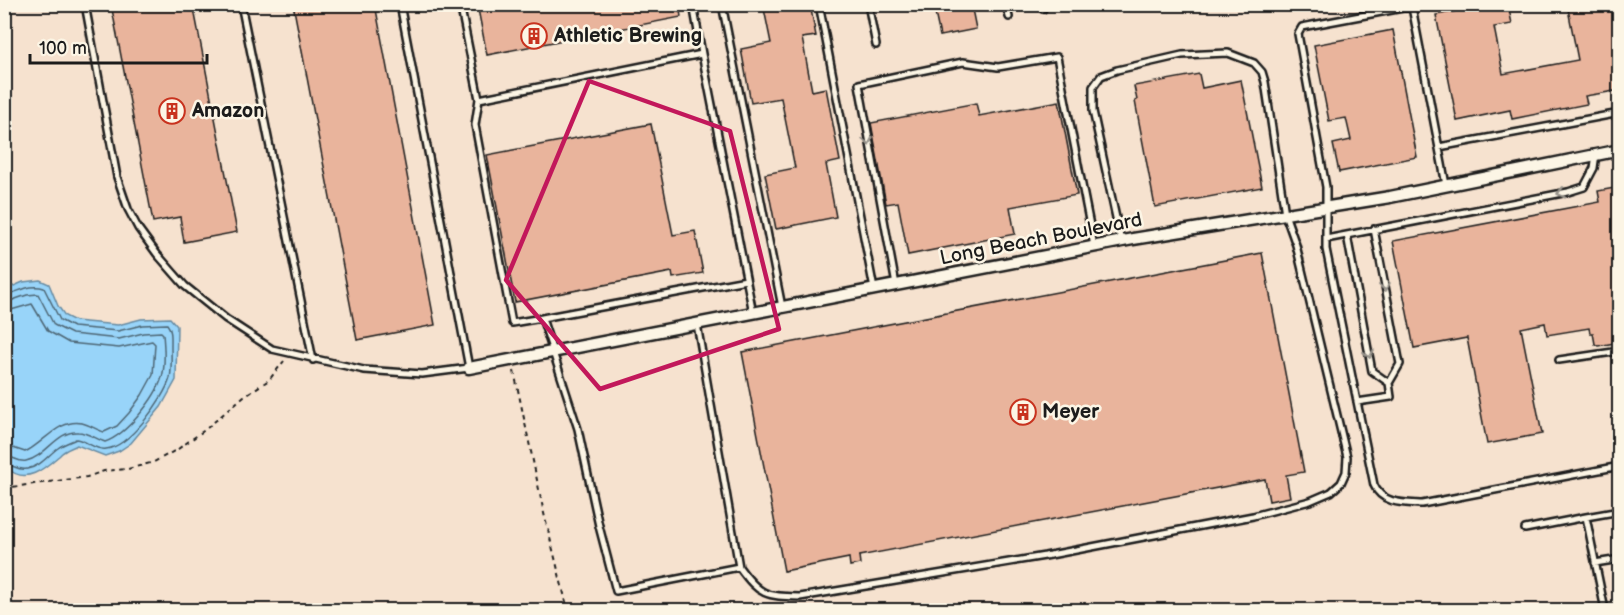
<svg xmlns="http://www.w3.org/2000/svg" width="1624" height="615" font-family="'Balsamiq Sans',sans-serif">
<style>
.water{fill:#98d4f9;stroke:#668aa1;stroke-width:1.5}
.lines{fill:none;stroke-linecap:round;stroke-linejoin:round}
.shore{stroke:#4e6674;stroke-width:1.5}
.building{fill:#e9b49c;stroke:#1c1c1c;stroke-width:1.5}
.service-casing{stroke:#1c1c1c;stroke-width:10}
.minor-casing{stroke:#1c1c1c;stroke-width:15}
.path{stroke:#1c1c1c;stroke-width:2;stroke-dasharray:4.5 4.5;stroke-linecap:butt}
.service{stroke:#fcf5e5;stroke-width:5}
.minor{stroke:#fcf5e5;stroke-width:10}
.oneway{stroke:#97938b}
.marked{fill:none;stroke:#c2185b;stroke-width:4.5;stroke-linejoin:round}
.labels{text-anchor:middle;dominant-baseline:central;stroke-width:5;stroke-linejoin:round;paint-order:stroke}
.poi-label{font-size:20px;font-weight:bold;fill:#1c1c1c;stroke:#fcf5e5;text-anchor:start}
.street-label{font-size:20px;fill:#1c1c1c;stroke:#fcf5e5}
</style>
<rect width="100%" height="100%" fill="#f6e2cf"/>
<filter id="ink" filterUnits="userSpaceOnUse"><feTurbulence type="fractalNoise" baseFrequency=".0167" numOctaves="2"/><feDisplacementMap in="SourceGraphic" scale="12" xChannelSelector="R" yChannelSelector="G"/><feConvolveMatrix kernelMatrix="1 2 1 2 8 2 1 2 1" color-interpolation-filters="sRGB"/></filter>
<g filter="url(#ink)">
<path class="water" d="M40,280L49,284L58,306L65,316L75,321L118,325L141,319L170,318L177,326L176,380L161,407L131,443L119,451L105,456L77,445C72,448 64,450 60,455C45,468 27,485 8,469L5,470V290L23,282Z"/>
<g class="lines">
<path class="shore" d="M4,295C18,293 30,283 44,288L60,320L73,327L118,331L142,325L167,324C172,330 171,338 171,346C171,356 172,369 170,378C164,399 129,447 106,449C96,451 86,440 76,439C70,442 63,444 58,448C48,455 42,466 27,469C17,471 13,464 4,464
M4,303L27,295L38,294L54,325L72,334L119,339L143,333L161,332L163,334C164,347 166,364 162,377C156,398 126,435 105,442C96,439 87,432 78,432C57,430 46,457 26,461C19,463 13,456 4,456
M4,312L32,304L48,331L69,343L119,348L152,341L155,344L153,375L142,395L129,413L117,426L104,432C97,430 90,425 82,423C59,418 43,444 25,452L13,448L4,447"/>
</g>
<path class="building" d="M111,4H193L237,232L184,242L180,217L153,222Z
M293,4H375L435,325L357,340Z
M477,4H679L681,17L487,55Z
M763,4H810L816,36L802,38L812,91L826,88L840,161L826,164L836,217L776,229L765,174L795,168L781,98L751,103L741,49L771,43Z
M933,4H971L976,29L940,36Z
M1494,4H1508L1512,24L1494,27L1503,74L1578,60L1567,4H1620V90L1585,96L1587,104L1512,119L1510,110L1457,121L1436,15Z
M1393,30L1417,157L1339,172L1333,144L1351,140L1346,118L1329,121L1314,45Z
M1199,74L1202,88L1241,80L1262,187L1155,207L1135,101L1137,100L1134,86Z
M1059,101L1077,195L1010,207L1015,234L908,255L898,202L886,204L871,123L976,103L979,116Z
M651,124L673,235L695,231L703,273L673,278L672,272L515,302L487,155Z
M1620,187V342L1598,346L1595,344L1593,333H1590L1589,328L1547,335L1545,323L1521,328L1542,434L1487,444L1467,338L1414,348L1393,241L1600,202L1598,191Z
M1262,253L1304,472L1286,475L1290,497L1269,501L1265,479L859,556L860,564L850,566L849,558L784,571L742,352Z"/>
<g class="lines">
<g class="service-casing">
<path id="service" d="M85,4L117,177L128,209L138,228L157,254L185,286L226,319L272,349L364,370L422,374L469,368L400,4
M241,4L313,360
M460,4L479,99L475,125L512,323L542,318L578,429L599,526L616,591L739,567
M693,4L702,54
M722,4L782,307
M819,4L874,289
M868,4L876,45
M1006,4L1009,17
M1042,4L1043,9
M1424,4L1302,27L1298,34L1326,187V249L1374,485C1382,504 1404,503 1422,504L1620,466
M1412,7L1446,185
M479,99L702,54L753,313
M1439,147L1620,113
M1347,235L1372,371L1389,383
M1326,239L1568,192L1584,187L1594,168L1596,154
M896,285L859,84L963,62L998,67L1057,57L1094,246
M542,318L746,280
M697,324L739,567C760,596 766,596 800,597L1045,556L1253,516L1310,501L1331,492L1341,483L1346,472L1347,457L1296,245L1285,214L1265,82L1262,72L1254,63L1228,53L1182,55L1117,70L1101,76L1093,87V111L1121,241
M1559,360L1620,351
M1357,402L1391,397L1389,383L1400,364L1374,229
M1586,517L1620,511
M1525,529L1586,517L1605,610
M1595,563L1620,559"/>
</g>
<g class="minor-casing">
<path id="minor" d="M469,368L1133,239L1390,197L1620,150"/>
</g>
<path class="path" d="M514,371L545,518L568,610
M4,488L87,477L104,471L128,469L154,462L178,449L206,429L244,396L269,380L284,361"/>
<use href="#service" class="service"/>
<use href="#minor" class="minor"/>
</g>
<defs><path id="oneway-chevron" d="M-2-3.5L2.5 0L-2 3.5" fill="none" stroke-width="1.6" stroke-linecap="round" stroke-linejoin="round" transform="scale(1.5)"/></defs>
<g class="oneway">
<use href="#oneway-chevron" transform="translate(868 141) rotate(79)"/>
<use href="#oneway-chevron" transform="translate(1561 193) rotate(168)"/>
<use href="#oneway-chevron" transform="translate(1385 287) rotate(79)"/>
<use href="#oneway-chevron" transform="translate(1369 354) rotate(79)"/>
</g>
</g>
<path class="marked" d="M589,81L730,131L779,329L600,389L506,280Z"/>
<defs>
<g id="building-ring" transform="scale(1.35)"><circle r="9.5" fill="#fcf5e5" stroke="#c8321e" stroke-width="1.5"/><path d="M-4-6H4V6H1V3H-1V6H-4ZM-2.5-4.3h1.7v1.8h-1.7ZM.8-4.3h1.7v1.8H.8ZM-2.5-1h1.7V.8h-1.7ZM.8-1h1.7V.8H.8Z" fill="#c8321e"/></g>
</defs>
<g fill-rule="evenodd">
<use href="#building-ring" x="534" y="36"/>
<use href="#building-ring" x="172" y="111"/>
<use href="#building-ring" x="1023" y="412"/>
</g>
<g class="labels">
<g class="poi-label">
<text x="554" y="36">Athletic Brewing</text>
<text x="192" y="111">Amazon</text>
<text x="1042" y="412">Meyer</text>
</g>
<g class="street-label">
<text transform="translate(1041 239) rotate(-11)">Long Beach Boulevard</text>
</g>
</g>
<rect width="1624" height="615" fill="none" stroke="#fcf5e5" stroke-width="24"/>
<rect x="12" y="12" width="1600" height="591" fill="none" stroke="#1c1c1c" stroke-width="2" filter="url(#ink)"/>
<path d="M30 54v9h177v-9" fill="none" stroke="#1c1c1c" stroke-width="3"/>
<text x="39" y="54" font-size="18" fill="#1c1c1c" stroke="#fcf5e5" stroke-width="4.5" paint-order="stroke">100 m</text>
</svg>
